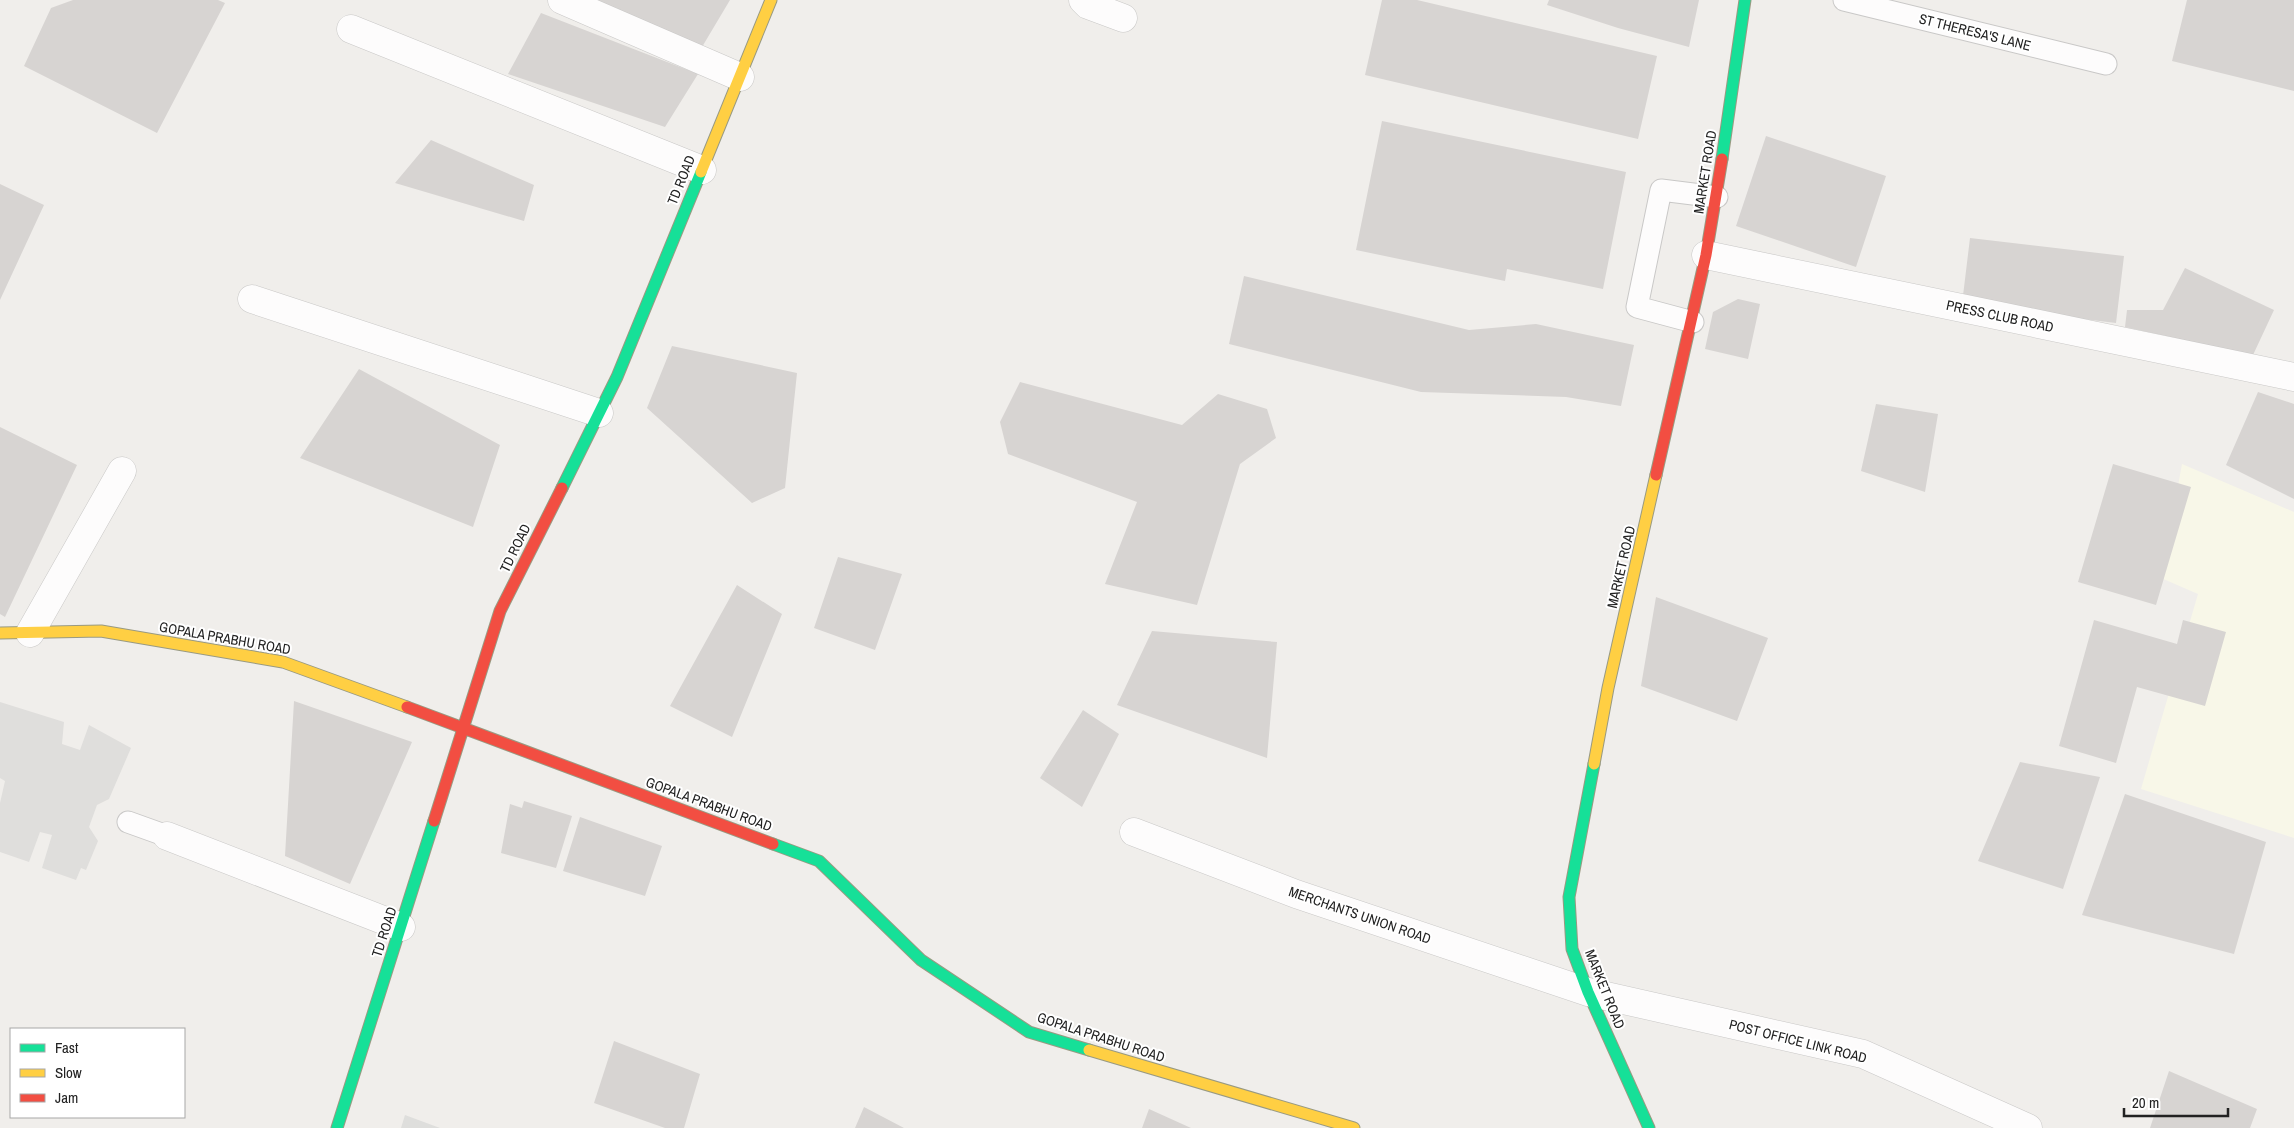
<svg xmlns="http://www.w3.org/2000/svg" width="2294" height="1128" font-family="'Archivo Narrow',sans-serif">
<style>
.residential{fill:#dfdedc}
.education{fill:#f8f7e8}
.religious{fill:#dededc}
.building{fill:#d7d4d2}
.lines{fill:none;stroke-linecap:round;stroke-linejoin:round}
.lane-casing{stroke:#c9c8c7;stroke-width:23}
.street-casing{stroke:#c9c8c7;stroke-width:29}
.fast-casing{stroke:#999a82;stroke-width:13}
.slow-casing{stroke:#999a82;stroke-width:13}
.jam-casing{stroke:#999a82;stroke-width:13}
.lane{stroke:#fdfcfc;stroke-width:21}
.street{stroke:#fdfcfc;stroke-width:28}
.fast{stroke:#16e098;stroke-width:11}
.slow{stroke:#ffcf43;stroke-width:11}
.jam{stroke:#f24e42;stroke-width:11}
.labels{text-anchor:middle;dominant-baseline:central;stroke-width:4;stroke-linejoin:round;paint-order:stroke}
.street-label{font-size:14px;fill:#222;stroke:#fff}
</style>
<rect width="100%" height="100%" fill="#f0eeeb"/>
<path class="residential" d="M0,702L64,722L62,744L80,750L89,725L131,748L109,799L97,805L89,827L98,841L86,870L81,868L76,880L42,868L52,835L40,832L29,862L0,852V803L5,781L0,778Z"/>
<path class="education" d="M2182,464L2294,512V838L2141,789L2198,594L2161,578Z"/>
<path class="religious" d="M405,1115L440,1128H401Z"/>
<path class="building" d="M73,0H218L225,3L157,133L24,66L51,8Z
M589,0H730L702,47Z
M1382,0H1417L1657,56L1638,139L1365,75Z
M1549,0H1699L1689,47L1618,28L1547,5Z
M2187,0H2294V91L2172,61Z
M541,13L698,74L665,127L508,74Z
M1382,121L1626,172L1603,289L1507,269L1505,281L1356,250Z
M1766,136L1886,176L1856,267L1736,226Z
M431,140L534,185L524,221L395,183Z
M0,184L44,205L0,300Z
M1970,238L2124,256L2116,323L1962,304Z
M2185,268L2274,310L2253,355L2125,327L2127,310H2163Z
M1244,276L1469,330L1536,324L1634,345L1621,406L1566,397L1421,392L1229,344Z
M1738,299L1760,304L1748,359L1705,349L1713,312Z
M672,346L797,373L785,488L752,503L647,408Z
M359,369L500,445L473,527L300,458Z
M1020,382L1182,425L1218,394L1267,409L1276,438L1240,464L1197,605L1105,584L1137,502L1008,454L1000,422Z
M2258,392L2294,404V499L2226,465Z
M1876,404L1938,414L1925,492L1861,471Z
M0,427L77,465L5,617L0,614Z
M2113,464L2191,487L2156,605L2078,582Z
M838,557L902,574L875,650L814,628Z
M737,585L782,614L732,737L670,706Z
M1656,597L1768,638L1737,721L1641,686Z
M2094,620L2177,644L2183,620L2226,632L2205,706L2137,687L2116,763L2059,746Z
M1152,631L1277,642L1267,758L1117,705Z
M294,701L412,742L350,884L285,856Z
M1083,710L1119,734L1082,807L1040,778Z
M2020,762L2100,777L2063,889L1978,861Z
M2125,794L2266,842L2234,954L2082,915Z
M524,801L572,816L556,868L501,853L510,804L522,808Z
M580,817L662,846L645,896L563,871Z
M614,1041L700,1074L684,1128H665L594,1103Z
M2169,1071L2257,1109L2250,1128H2150Z
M864,1107L904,1128H855Z
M1149,1109L1191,1128H1142Z"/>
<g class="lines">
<g class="lane-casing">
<path id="lane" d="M1844,0L2106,64
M1693,322L1637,307L1661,190L1717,197
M128,822L167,836"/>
</g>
<g class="street-casing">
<path id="street" d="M562,0L740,77
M1083,0L1088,5L1123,18
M351,29L702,170
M1706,255L2294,377
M252,299L599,413
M30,633L122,471
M1134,832L1296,894L1588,992L1863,1054L2028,1128
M167,836L401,927"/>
</g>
<g class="fast-casing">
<path id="fast" d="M1722,159L1745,0
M562,488L617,377L701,172
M1594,764L1569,897L1572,949L1588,992L1649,1128
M773,844L819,861L921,960L1029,1032L1089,1050
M337,1128L434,821"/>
</g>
<g class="slow-casing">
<path id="slow" d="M701,172L771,0
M0,633L101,631L283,662L407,707
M1594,764L1608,688L1656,475
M1089,1050L1354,1128"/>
</g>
<g class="jam-casing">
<path id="jam" d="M1656,475L1706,255L1722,159
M407,707L773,844
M434,821L500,611L562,488"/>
</g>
<use href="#lane" class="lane"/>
<use href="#street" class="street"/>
<use href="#fast" class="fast"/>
<use href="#slow" class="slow"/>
<use href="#jam" class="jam"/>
</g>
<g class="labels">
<g class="street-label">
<text transform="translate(1975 32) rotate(14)">ST THERESA'S LANE</text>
<text transform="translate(1705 172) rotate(-81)">MARKET ROAD</text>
<text transform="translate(681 180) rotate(-68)">TD ROAD</text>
<text transform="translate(2000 316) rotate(12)">PRESS CLUB ROAD</text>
<text transform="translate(515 548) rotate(-64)">TD ROAD</text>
<text transform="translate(1621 567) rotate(-77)">MARKET ROAD</text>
<text transform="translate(225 638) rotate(10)">GOPALA PRABHU ROAD</text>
<text transform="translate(709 804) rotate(20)">GOPALA PRABHU ROAD</text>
<text transform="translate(1360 915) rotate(19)">MERCHANTS UNION ROAD</text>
<text transform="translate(384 932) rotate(-72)">TD ROAD</text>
<text transform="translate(1605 989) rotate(68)">MARKET ROAD</text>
<text transform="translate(1101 1037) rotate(18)">GOPALA PRABHU ROAD</text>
<text transform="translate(1798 1041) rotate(14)">POST OFFICE LINK ROAD</text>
</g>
</g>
<rect x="10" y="1028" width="175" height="90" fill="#ffffff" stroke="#a7a7a7"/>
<rect x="20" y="1044" width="25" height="8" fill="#16e098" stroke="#a7a7a7"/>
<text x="55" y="1053" font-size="15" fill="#222222">Fast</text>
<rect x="20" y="1069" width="25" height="8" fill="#ffcf43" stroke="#a7a7a7"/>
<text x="55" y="1078" font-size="15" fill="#222222">Slow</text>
<rect x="20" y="1094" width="25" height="8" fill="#f24e42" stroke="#a7a7a7"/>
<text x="55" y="1103" font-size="15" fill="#222222">Jam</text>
<path d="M2124 1108v8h104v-8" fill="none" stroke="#222222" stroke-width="2.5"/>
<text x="2132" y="1108" font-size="15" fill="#222222" stroke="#ffffff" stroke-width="4" paint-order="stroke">20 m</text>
</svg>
